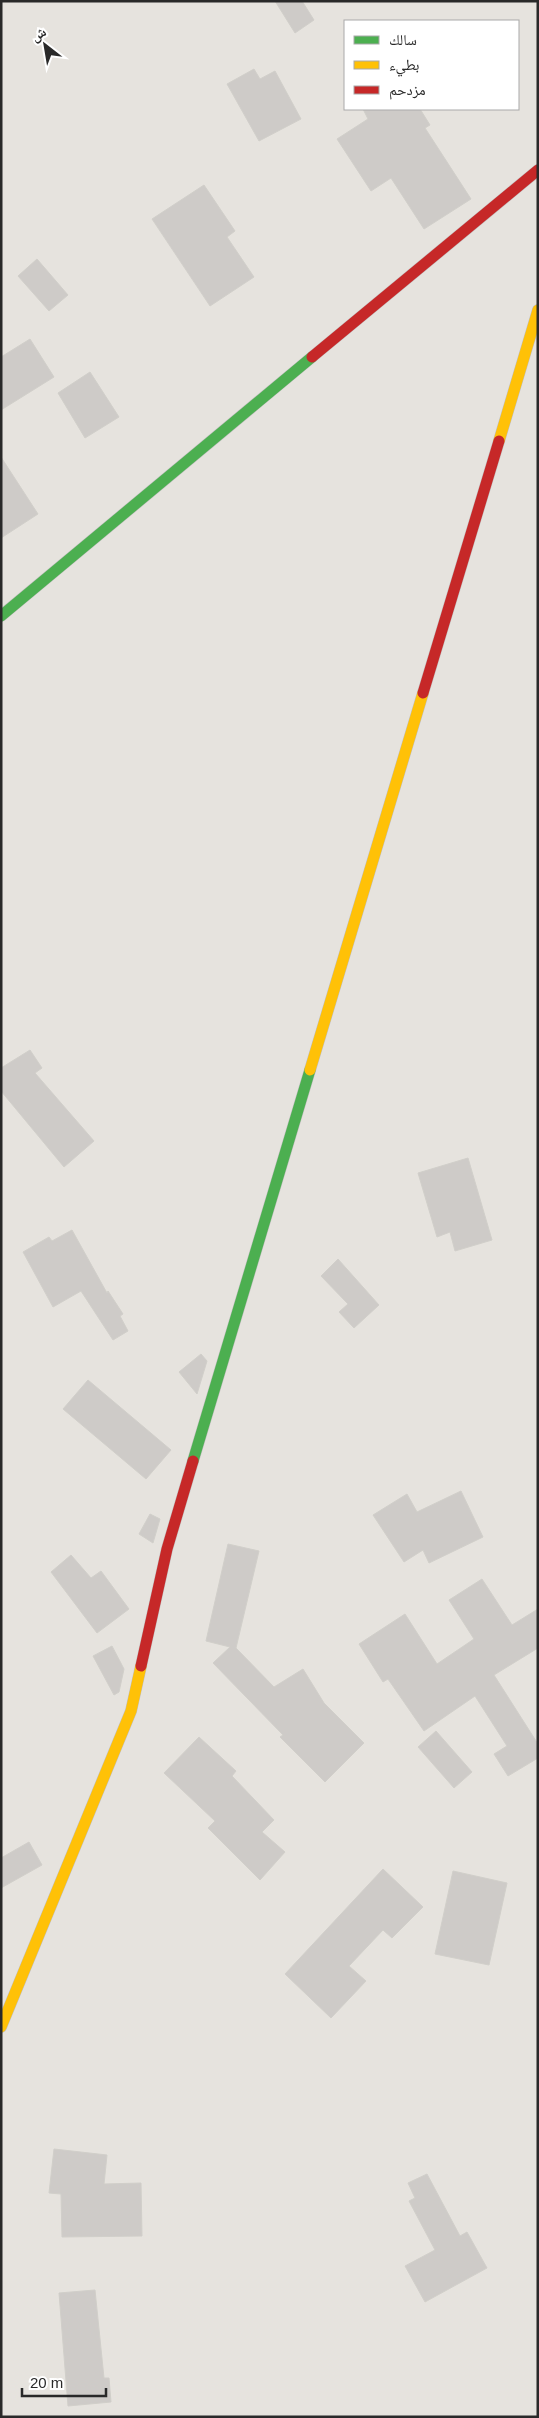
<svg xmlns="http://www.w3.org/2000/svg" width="539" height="2418" font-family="Helvetica,'Noto Naskh Arabic',sans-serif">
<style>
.building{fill:#cecbc8;stroke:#d1cfca}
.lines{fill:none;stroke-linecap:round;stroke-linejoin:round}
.fast-casing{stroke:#c0bfbf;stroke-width:12}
.slow-casing{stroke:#c0bfbf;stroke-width:12}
.jam-casing{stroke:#c0bfbf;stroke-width:12}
.fast{stroke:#4caf50;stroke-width:11}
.slow{stroke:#ffc107;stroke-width:11}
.jam{stroke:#c62828;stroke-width:11}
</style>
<rect width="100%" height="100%" fill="#e6e3de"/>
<path class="building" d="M275,1H302L314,20L295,33Z
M254,69L260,79L275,71L301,119L259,141L227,84Z
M363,109H420L430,125L425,128L471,199L424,229L391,178L371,191L337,139L368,119Z
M204,185L235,231L227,237L254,277L210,306L152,219Z
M37,259L68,295L49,311L18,276Z
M30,339L54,377L1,410V357Z
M90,372L119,417L85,438L58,393Z
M1,457L38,514L1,538Z
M30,1050L42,1068L35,1073L94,1141L64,1167L1,1091V1068Z
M468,1158L492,1240L455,1251L450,1232L437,1237L418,1173Z
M72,1230L107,1293L108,1291L123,1314L120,1316L128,1331L113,1340L81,1291L53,1307L23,1252L49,1237L52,1241Z
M338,1259L379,1305L354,1328L339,1312L348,1304L321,1276Z
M201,1354L207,1361L197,1394L179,1372Z
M88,1380L171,1450L146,1479L63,1409Z
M461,1491L483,1537L429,1563L423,1550L404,1562L373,1515L407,1494L417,1512Z
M150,1514L160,1519L153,1543L139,1534Z
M228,1544L259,1551L236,1648L274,1687L303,1669L324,1703L364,1743L325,1782L280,1737L283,1735L213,1663L230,1647L206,1641Z
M71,1555L91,1578L101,1571L129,1609L97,1633L51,1572Z
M482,1579L512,1625L538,1609V1648L494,1675L538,1744V1758L508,1776L494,1754L507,1746L475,1696L424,1731L388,1679L383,1682L359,1644L405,1614L437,1664L474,1639L449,1600Z
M112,1646L124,1669L119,1692L114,1695L93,1656Z
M436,1731L472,1772L454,1788L418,1747Z
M199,1737L236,1771L232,1776L274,1820L262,1832L285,1852L260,1880L208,1828L215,1821L164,1773Z
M29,1842L42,1865L1,1888V1858Z
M383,1869L423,1907L392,1938L383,1930L349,1966L366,1981L331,2018L285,1974Z
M453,1871L507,1883L489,1965L435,1954Z
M54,2149L107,2155L104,2184L141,2183L142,2236L62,2237L61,2194L49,2193Z
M427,2174L460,2236L467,2232L487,2268L425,2302L405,2266L435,2250L409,2201L415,2198L408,2183Z
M95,2290L104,2378H109L111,2402L68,2406L59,2293Z"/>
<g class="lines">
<g class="fast-casing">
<path id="fast" d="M1,616L312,357
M193,1461L310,1070"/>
</g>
<g class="slow-casing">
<path id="slow" d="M499,441L538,310
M310,1070L423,693
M1,2027L131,1711L141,1666"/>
</g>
<g class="jam-casing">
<path id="jam" d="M312,357L538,170
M423,693L499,441
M141,1666L167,1549L193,1461"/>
</g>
<use href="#fast" class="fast"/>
<use href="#slow" class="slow"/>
<use href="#jam" class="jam"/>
</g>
<rect width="539" height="2418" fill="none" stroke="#292929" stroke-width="5"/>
<rect x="344" y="20" width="175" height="90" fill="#ffffff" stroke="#a9a9a9"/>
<rect x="354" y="36" width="25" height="8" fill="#4caf50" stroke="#a9a9a9"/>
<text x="389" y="45" font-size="15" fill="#292929">سالك</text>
<rect x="354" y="61" width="25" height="8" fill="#ffc107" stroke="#a9a9a9"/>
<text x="389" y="70" font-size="15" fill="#292929">بطيء</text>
<rect x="354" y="86" width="25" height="8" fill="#c62828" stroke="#a9a9a9"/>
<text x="389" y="95" font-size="15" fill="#292929">مزدحم</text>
<g transform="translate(45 45) rotate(329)" stroke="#ffffff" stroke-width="4" paint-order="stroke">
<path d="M0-4L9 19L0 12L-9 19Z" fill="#292929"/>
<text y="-8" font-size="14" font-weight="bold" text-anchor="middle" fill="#292929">ش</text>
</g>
<path d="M22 2388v8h84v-8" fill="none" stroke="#292929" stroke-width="2.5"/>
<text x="30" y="2388" font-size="15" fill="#292929" stroke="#ffffff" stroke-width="4" paint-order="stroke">20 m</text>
</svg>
